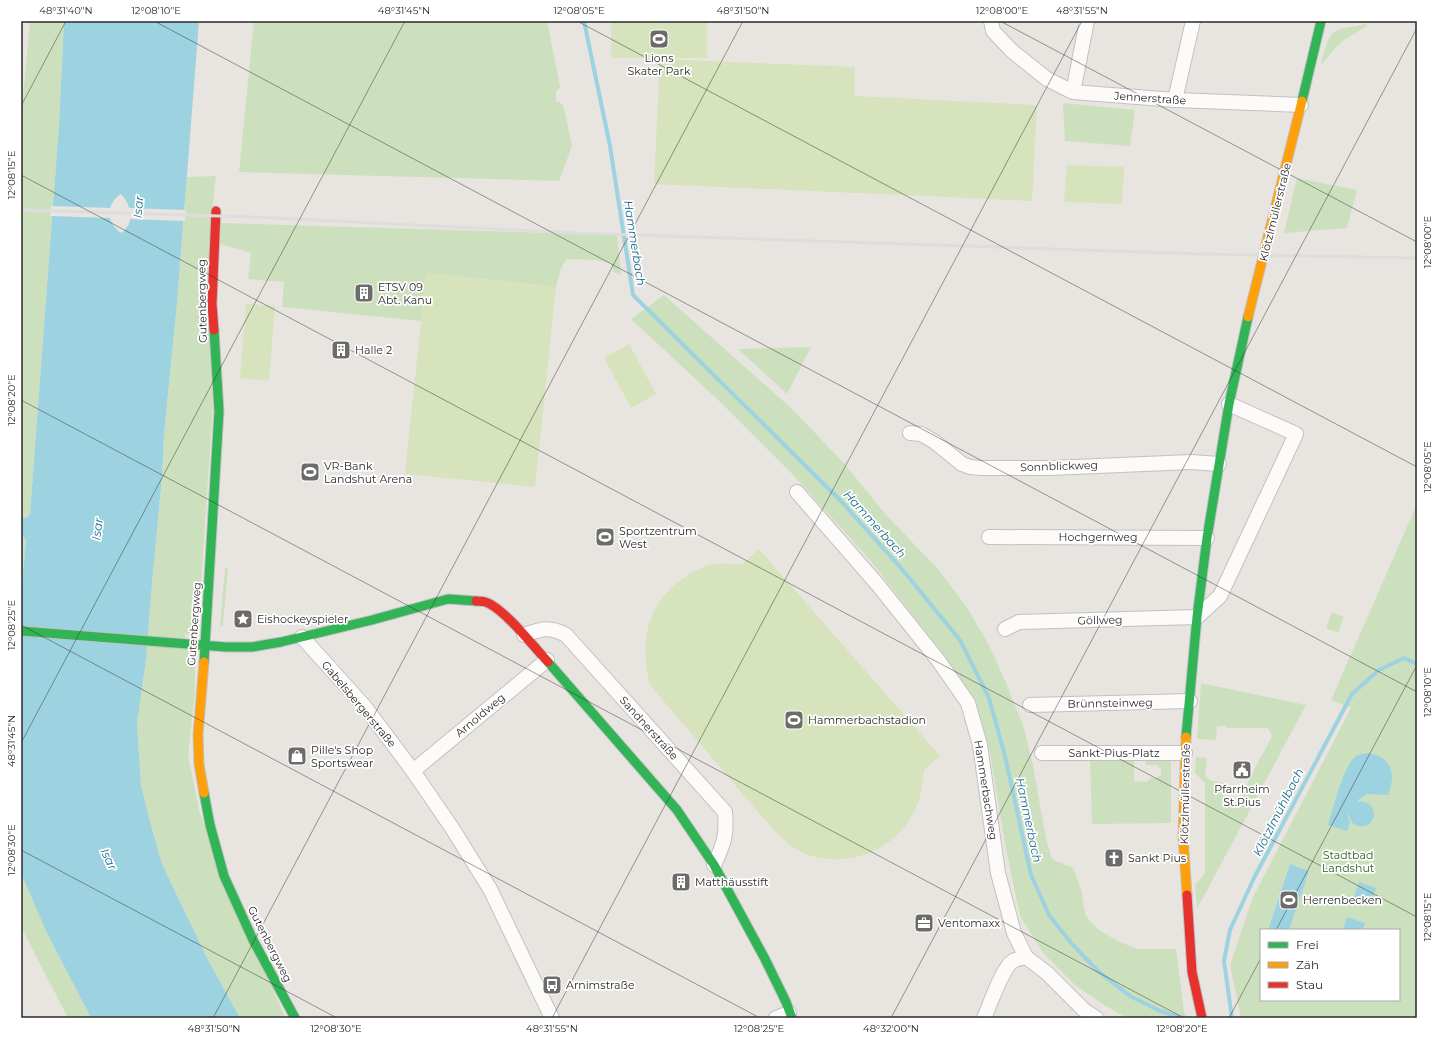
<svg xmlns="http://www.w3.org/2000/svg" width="1438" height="1039" font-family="Montserrat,sans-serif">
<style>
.green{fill:#cde0bd;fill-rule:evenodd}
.pitch{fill:#d6e3bc}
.water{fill:#9dd2e1;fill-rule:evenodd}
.pier{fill:#e8e5e1}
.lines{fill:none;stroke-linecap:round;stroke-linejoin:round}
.stream{stroke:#9dd2e1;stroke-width:4}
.street-casing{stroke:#c2c1c0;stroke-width:16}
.fast-casing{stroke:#c2c1c0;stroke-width:11}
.slow-casing{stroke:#c2c1c0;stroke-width:11}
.jam-casing{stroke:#c2c1c0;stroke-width:11}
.street{stroke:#fcfbfa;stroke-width:14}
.fast{stroke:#30b455;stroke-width:9}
.slow{stroke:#ff9f0a;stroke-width:9}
.jam{stroke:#e5322d;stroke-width:9}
.rail{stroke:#ddddde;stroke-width:3}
.ticks{fill:none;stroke:#2a2a2a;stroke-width:1;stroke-opacity:0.45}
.labels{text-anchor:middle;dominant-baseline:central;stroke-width:3.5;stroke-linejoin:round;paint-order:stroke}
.poi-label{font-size:11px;fill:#2a2a2a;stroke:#fff;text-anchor:start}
.street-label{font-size:11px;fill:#2a2a2a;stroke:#fff}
.park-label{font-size:11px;fill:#316022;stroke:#fff}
.water-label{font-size:12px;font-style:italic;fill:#1c6a8d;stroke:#fff}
.neatline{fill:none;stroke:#2a2a2a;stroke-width:1.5}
.ticks-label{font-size:10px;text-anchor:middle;fill:#2a2a2a}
</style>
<rect width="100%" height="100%" fill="#e8e5e1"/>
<path class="green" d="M30,21H64L59,125L30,514L26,518L21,517V116Z
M254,21H547L560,86V88L556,91V102H560L564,108L572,146L559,181L239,172Z
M1366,24L1367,26L1344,40L1336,47L1321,65C1321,61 1323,57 1324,53C1330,25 1342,29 1366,24Z
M1063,103L1135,110L1130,146L1065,141Z
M216,176L210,229L213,407L198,626L193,633L185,635L189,654L195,662V691L188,756L200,814L285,1018H240L207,958L162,864L149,818L141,785L137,724L146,659L152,583L162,477L164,434L177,303L187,177Z
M1297,178L1357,190L1347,228L1284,233Z
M221,223L617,235L621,275L614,272L611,263L595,260L567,259L561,268L556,287L426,273L421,321L282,307L284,282L248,279L251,253L220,244Z
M664,295L790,407L843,462L887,516L938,569L966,606L989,645L1007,685L1024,728L1033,765L1046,839L1052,859L1073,868L1081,889L1085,914L1089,920L1099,930L1116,940L1137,949H1176L1185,1018H1127L1104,1005L1075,985L1043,953L1020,916L1004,839L990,752L973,700L943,654L870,560L795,477L717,399L631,319Z
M811,347L787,394L738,349Z
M1417,504V1018H1241L1230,965L1253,897L1351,708L1331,700ZM1261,930H1399V1000H1261Z
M21,532L26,541L21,593V629Z
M225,568L228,569L223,625L220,626Z
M1332,612L1344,617L1338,633L1326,628Z
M1201,683L1306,705L1197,909L1195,885L1205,873V783L1195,773L1196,757L1207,758L1205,774L1209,780L1223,783V802L1238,803L1262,754H1263L1272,736L1268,728H1227V726H1217L1216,740L1197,739Z
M1145,757H1171V823L1092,824L1090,760L1134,758V781L1146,782L1151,778H1157L1159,775H1161V769L1157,765H1146Z
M21,864L23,878L46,931L91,1018H68L21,927Z"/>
<path class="pitch" d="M611,21H707V58H611Z
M660,59L855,67L854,96L1037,105L1032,201L654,184Z
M1067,165L1124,167L1122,204L1064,202Z
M426,273L556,287L535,487L405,474Z
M246,304L275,306L269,381L240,378Z
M629,344L656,394L631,408L604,358Z
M759,549L940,756L924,770C923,781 922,792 918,803C901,847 853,870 808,855C796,851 785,841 776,833L650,685C639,642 647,600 687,576C693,572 699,568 706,566C717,562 730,564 742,564Z"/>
<path class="water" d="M64,21H199L177,303L164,434L162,477L152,583L146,659L137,724L141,785L149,818L162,864L207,958L240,1018H91L46,931L23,878L21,864V593L26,541L21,532V517L26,518L30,514L59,125ZM121,194C132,205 135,224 121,233C106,222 105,205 121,194Z
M1368,753C1393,757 1396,774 1388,795L1367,794L1358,800V802C1380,799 1378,830 1359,826C1356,826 1353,824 1351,821C1350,819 1349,815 1348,813V817L1350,822L1347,831L1328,825C1333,809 1343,768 1354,758C1358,754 1363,754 1368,753Z
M1290,864L1309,871L1289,930H1268Z
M1359,882L1376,888L1370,906L1353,900Z
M1347,917L1365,923L1363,930H1343Z"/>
<path class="pier" d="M51,206L112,208L111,218L50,216Z
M128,208L186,210L185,221L128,219Z"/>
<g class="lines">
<path class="stream" d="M584,21L610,146L633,295L840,500L901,568L960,640L989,698L1005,756L1031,875L1049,915L1072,944L1098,971L1130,996L1158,1010L1178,1017L1188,1018
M1232,1018L1224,961L1230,930L1254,878L1352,694L1379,670L1404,658L1417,664"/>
<g class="street-casing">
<path id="street" d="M991,21L993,31L1012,51L1047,79L1073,92L1175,100L1301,105
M1073,92L1087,21
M1175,100L1193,21
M910,433L921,434L935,442L962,464L970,467L981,468H1051L1191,462L1219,464
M797,492L878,585L938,660L968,703L980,745L998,873L1014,933L1026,957L1047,973L1085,1011L1096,1018
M989,537L1207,538
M1005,629L1019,622L1197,617L1220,596L1296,434L1229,404
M524,635C541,629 549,626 566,635L725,812C727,835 724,844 714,865
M302,637L365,707L413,771L452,828L490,889L552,1018
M1030,705L1190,701
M1042,753H1185
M413,771L547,660
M776,1018L789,1013
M984,1018C990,1005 1002,968 1013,961C1016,959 1022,958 1026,957"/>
</g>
<g class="fast-casing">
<path id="fast" d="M1302,101L1321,21
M21,631L226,647H252L281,642L372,620L448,599L476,601
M204,662L219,411L214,330
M548,662L677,810L714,865L765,959L786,1002L792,1018
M1186,737L1197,617L1207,538L1229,404L1248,317
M204,793L210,825L224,876L253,940L295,1018"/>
</g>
<g class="slow-casing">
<path id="slow" d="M1248,317L1302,101
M204,662L198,735L199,764L204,793
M1186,737L1183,836L1187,895"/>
</g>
<g class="jam-casing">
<path id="jam" d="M214,330L212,304L216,211
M476,601C480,601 484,601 488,603C507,612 533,646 548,662
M1187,895L1192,972L1202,1018"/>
</g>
<use href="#street" class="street"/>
<use href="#fast" class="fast"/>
<use href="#slow" class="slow"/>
<use href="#jam" class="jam"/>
<path class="rail" d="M21,210L252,217L578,233L1203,254L1417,258"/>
</g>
<path class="ticks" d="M154,21L1417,692M577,21L1417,467M1000,21L1417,242M21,106L66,21M21,175L1417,917M21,400L1184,1018M21,625L760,1018M21,743L405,21M21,850L337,1018M1276,930L1417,665M213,1018L743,21M552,1018L1082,21M891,1018L1417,28M1229,1018L1261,958"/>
<defs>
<g id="stadium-square" transform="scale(1)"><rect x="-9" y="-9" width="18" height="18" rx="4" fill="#6c6b6a" stroke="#fff"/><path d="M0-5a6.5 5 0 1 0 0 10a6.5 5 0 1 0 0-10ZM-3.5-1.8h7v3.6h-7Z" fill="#fff"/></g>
<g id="building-square" transform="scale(1)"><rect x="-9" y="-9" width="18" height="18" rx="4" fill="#6c6b6a" stroke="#fff"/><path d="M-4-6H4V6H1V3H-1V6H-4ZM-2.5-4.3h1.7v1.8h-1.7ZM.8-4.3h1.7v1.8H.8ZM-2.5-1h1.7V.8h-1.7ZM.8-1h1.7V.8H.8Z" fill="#fff"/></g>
<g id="sight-square" transform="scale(1)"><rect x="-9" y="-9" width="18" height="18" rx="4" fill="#6c6b6a" stroke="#fff"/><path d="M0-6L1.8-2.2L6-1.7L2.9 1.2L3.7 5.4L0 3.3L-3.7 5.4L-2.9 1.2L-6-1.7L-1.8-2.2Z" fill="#fff"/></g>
<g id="shop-square" transform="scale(1)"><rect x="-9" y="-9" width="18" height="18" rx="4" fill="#6c6b6a" stroke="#fff"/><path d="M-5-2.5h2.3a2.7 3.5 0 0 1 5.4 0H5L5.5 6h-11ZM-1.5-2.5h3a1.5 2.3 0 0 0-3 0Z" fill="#fff"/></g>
<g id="civic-square" transform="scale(1)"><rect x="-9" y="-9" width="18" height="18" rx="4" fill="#6c6b6a" stroke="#fff"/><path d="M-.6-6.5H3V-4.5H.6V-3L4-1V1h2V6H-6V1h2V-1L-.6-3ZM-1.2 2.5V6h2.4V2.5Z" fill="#fff"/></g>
<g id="church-square" transform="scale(1)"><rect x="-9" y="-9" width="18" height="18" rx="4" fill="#6c6b6a" stroke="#fff"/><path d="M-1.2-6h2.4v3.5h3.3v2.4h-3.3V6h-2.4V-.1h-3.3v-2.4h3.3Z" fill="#fff"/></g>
<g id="office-square" transform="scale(1)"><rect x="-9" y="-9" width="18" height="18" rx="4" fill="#6c6b6a" stroke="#fff"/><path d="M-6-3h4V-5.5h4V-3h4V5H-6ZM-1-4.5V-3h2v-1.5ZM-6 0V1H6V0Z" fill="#fff"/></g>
<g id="bus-square" transform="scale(1)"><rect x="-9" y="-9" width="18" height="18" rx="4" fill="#6c6b6a" stroke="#fff"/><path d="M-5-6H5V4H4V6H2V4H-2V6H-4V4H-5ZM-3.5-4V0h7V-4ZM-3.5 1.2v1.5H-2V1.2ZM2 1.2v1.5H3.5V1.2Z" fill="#fff"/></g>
</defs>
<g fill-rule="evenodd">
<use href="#stadium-square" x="659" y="39"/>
<use href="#building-square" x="364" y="293"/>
<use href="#building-square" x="341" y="350"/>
<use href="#stadium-square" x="310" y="472"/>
<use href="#stadium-square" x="605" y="537"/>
<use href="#sight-square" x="243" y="619"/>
<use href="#stadium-square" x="794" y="720"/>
<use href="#shop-square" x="297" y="756"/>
<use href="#civic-square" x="1242" y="770"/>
<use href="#church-square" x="1114" y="858"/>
<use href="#building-square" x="681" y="882"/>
<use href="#stadium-square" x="1289" y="900"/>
<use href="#office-square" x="924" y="923"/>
<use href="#bus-square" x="552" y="985"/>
</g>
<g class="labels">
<g class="poi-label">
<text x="659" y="58" text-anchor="middle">Lions<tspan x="659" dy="13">Skater Park</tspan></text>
<text x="378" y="287">ETSV 09<tspan x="378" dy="13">Abt. Kanu</tspan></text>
<text x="355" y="350">Halle 2</text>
<text x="324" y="466">VR-Bank<tspan x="324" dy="13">Landshut Arena</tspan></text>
<text x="619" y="531">Sportzentrum<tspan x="619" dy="13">West</tspan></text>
<text x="257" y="619">Eishockeyspieler</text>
<text x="808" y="720">Hammerbachstadion</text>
<text x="311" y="750">Pille's Shop<tspan x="311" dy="13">Sportswear</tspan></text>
<text x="1242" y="789" text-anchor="middle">Pfarrheim<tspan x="1242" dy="13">St.Pius</tspan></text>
<text x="1128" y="858">Sankt Pius</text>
<text x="695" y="882">Matthäusstift</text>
<text x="1303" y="900">Herrenbecken</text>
<text x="938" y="923">Ventomaxx</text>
<text x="566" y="985">Arnimstraße</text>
</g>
<g class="street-label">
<text transform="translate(1150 98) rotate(4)">Jennerstraße</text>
<text transform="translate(1275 212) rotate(-76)">Klötzlmüllerstraße</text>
<text transform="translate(202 301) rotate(-91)">Gutenbergweg</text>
<text transform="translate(1059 466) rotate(-2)">Sonnblickweg</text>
<text x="1098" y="537">Hochgernweg</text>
<text transform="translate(1100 620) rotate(-1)">Göllweg</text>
<text transform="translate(194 624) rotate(-86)">Gutenbergweg</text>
<text transform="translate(1110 703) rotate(-1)">Brünnsteinweg</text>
<text transform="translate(359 704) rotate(50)">Gabelsbergerstraße</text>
<text transform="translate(480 715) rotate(-40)">Arnoldweg</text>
<text transform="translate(649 728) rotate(48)">Sandnerstraße</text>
<text x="1114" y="753">Sankt-Pius-Platz</text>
<text transform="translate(986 790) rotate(81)">Hammerbachweg</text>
<text transform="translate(1185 794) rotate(-89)">Klötzlmüllerstraße</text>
<text transform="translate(270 944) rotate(63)">Gutenbergweg</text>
</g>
<g class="park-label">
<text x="1348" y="855">Stadtbad<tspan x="1348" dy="13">Landshut</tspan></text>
</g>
<g class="water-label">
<text transform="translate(138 207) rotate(-85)">Isar</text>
<text transform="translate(635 243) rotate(81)">Hammerbach</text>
<text transform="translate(875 524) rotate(48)">Hammerbach</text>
<text transform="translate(97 529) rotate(-83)">Isar</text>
<text transform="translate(1278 812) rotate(-63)">Klötzlmühlbach</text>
<text transform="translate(1029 820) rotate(78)">Hammerbach</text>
<text transform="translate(109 859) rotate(65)">Isar</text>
</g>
</g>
<rect width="1438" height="1039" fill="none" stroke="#ffffff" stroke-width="44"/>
<rect x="1260" y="929" width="140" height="72" fill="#ffffff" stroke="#aaaaaa"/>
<rect x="1268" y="942" width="20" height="6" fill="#30b455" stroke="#aaaaaa"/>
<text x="1296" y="949" font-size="12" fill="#2a2a2a">Frei</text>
<rect x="1268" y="962" width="20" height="6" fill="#ff9f0a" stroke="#aaaaaa"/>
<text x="1296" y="969" font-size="12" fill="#2a2a2a">Zäh</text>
<rect x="1268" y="982" width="20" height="6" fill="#e5322d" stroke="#aaaaaa"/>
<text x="1296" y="989" font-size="12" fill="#2a2a2a">Stau</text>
<rect x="22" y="22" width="1394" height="995" class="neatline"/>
<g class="ticks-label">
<text x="66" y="14">48°31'40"N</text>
<text x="156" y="14">12°08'10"E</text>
<text x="404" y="14">48°31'45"N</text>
<text x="579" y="14">12°08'05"E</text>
<text x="743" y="14">48°31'50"N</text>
<text x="1002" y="14">12°08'00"E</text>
<text x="1082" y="14">48°31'55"N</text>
<text transform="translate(11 175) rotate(-90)" y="4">12°08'15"E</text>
<text transform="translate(1427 242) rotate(-90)" y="4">12°08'00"E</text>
<text transform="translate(11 400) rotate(-90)" y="4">12°08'20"E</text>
<text transform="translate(1427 467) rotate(-90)" y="4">12°08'05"E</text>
<text transform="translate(11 625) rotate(-90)" y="4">12°08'25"E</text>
<text transform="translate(1427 692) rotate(-90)" y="4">12°08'10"E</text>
<text transform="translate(11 741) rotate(-90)" y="4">48°31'45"N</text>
<text transform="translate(11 850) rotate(-90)" y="4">12°08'30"E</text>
<text transform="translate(1427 917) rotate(-90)" y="4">12°08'15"E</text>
<text x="214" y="1032">48°31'50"N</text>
<text x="336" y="1032">12°08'30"E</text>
<text x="552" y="1032">48°31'55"N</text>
<text x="759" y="1032">12°08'25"E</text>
<text x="891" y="1032">48°32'00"N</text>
<text x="1182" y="1032">12°08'20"E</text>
</g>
</svg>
